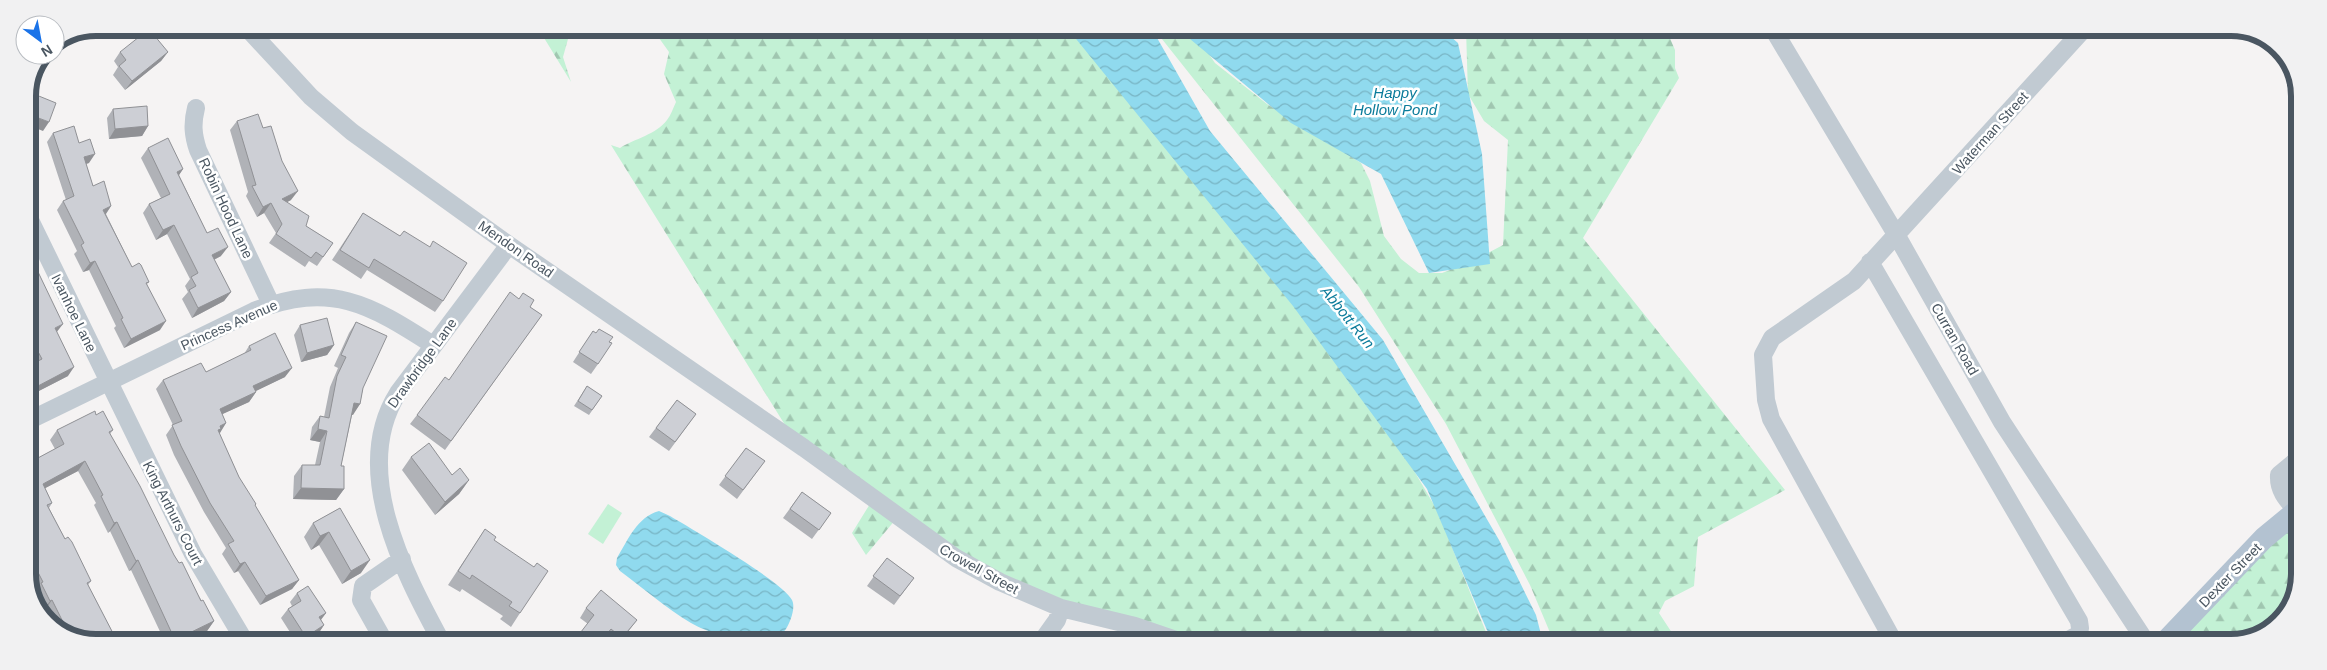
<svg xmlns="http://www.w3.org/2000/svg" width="2327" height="670" font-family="Arial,sans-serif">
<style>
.forest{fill:url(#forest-firs)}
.garden{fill:#c3f1d5}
.water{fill:url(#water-waves)}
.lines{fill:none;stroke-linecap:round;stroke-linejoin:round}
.minor{stroke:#c1cad2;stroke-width:18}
.major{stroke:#b3c2d1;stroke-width:22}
.wall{fill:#b0b2b7}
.shaded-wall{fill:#909195}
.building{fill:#cdcfd5;stroke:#909195}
.labels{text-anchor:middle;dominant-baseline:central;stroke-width:5;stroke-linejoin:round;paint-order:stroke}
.street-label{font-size:14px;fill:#4a5661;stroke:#fff}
.water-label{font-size:15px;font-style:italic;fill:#0c7c9b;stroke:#fff}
.rim{fill:none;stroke:#4a5661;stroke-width:6}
</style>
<defs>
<pattern id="forest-firs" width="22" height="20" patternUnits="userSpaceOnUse" patternTransform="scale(1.25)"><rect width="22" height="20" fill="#c3f1d5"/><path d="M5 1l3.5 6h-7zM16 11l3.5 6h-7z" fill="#a0c6b0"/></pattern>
<pattern id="water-waves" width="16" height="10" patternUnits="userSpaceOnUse" patternTransform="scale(1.25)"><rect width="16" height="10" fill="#90daee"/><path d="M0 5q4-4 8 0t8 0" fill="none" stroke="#78b4c4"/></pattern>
</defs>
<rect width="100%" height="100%" fill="#f5f3f3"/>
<path class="forest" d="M538,28H565L568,39L563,57L571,82Z
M643,28L1087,29L1372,399L1437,510L1490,642L1187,641L1063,606L896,519L866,555L852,533L873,499L795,441L611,145L620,148C634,139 657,134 667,120C671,115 673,108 676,102L664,74L669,52L659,38L644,32Z
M1154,29H1192L1215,63L1267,104L1361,163L1370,181L1384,236L1401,259L1419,273H1442L1469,263L1503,245L1508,140L1484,121L1468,94L1466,29H1666L1675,50V68L1679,78L1583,238L1785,490L1698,537L1694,586L1665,601L1659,613L1678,642H1554L1530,585L1446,424L1359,287Z
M2298,501L2297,591L2273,628L2231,642H2155Z"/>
<path class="garden" d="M608,504L622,513L603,544L588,534Z"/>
<path class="water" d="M1068,29H1152L1210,131L1383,340L1499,540L1536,615L1543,642H1492L1427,489L1293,306Z
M1178,29H1442L1458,43L1482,154L1490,264L1429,273L1381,174L1291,123Z
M659,511L670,516C692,529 783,582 792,600C796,608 790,622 786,629C782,634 778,639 771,641C752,647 708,633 691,623C666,608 643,588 620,571L616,565L617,558C628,540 637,517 659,511Z"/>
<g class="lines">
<path class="minor" d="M247,28L311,97L352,132L509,245L804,448L956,558L1000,582L1061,608L1135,626L1179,641
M1773,29L1897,236L2002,422L2146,642
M196,108C192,124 193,135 198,150L271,304
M28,216L193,554L244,640
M1870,262L2079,621L2080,628L2079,634L2065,642
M28,421L254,311C331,281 369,304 433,345
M2297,511C2287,500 2278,491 2279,475L2298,459
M384,641L361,600L363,586L402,559
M441,641C403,571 350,469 398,393L509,245
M1042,641L1057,620L1061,608
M1894,642L1771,419L1766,400L1763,355L1772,338L1854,281L2083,30"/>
<path class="major" d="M2165,642L2264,538L2298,510"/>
</g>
<path class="wall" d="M120,52H168L161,61L125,90L113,75L118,67L114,61Z
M113,109L148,126L142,136L109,139L107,118Z
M237,121L263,128L291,200L287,202L306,226L333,243L317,266L309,261L305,267L269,243L276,233L264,213L257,217L246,196L248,192L230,130Z
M53,133L79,143L89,163L86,164L93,186L111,206L106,214L132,267L149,282L147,284L160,330L124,348L114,328L116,326L89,270L83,272L74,254L77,251L57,210L63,201L66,200L47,142Z
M148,148L183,169L179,175L207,233L221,256L214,260L231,292L224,301L192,318L182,299L188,292L185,286L190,279L167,234L156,240L143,213L149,204L161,198L141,158Z
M363,213L400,236L443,301L435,312L367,270L361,279L332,260Z
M28,251L57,333L68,376L31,395L28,387V367L33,364L28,355Z
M530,307L542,315L445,450L410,424L417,415L449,380Z
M356,322L363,388L360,404L352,415L341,466L344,489L336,500L293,499L294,476L302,465H315L320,442L310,440L312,427L320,416L324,417L330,387L338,368L334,366L349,333Z
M300,325L334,345L327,355L301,362L294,335Z
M593,331L609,342L598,364L591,374L573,362Z
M249,346L285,377L255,391L256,392L249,402L222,414L226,423L219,433L239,477L255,506L299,580L292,589L260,605L238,571L234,573L222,554L226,548L204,512L174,455L166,435L173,425L156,389L163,380L206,372L244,354Z
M587,386L602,396L589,415L574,406Z
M677,400L696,414L669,451L649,437Z
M96,415L113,430L110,434L174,555L214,621L207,631L187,640H164L131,570L129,571L110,531L108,533L94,505L96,503L78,471L45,488L52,503L49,508L65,539L91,581L88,585L116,639L125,640H79L52,624L45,610L43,611L34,593L36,591L28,575V442L36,459L55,449L50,440L57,430Z
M746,448L765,461L737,499L719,485Z
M411,457L452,475L469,480L459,494L435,515L402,470Z
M802,492L831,513L812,539L783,518Z
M340,508L361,573L342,584L319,545L311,550L304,537L313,523Z
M485,529L494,540L520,613L511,627L500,619L503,616L462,589L460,592L448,585Z
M887,558L914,578L894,605L867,586Z
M297,593L326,613L321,620L324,625L318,634L308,640H295L281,618L288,609L292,606L290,602Z
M586,608L637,620L621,641H608L604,638L602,641H574L588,624L580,618Z"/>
<path class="shaded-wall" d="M168,52L161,61L125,90L132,81Z
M28,114L49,122L43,131L28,125Z
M148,126L142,136L109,139L115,129Z
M95,154L89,163L78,166L84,157Z
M183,169L177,178V172Z
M298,191L291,200L276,208L282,199Z
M271,203L264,213L257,217L263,207Z
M111,206L105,215L103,210Z
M174,225L167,234L156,240L163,230Z
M228,247L221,256L205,264L212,255Z
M95,261L89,270L83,272L90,263Z
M231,292L224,301L192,318L198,308Z
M166,321L160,330L124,348L131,339Z
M63,324L56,333L55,328Z
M334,345L327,355L301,362L307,353Z
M74,367L68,376L31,395L38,386Z
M292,368L285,377L246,396L253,386Z
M256,392L249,402L214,418L220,409Z
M354,403L360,404L353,415L347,414Z
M226,423L220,433L217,434L220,426Z
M318,429L327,431L320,442L310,440Z
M85,461L78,471L36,493L43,484Z
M469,480L459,494L435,515L445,502Z
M301,488L344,489L336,500L293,499Z
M117,522L110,531L108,533L114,523Z
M329,532L319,545L311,550L320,536Z
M138,560L131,570L129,571L136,561Z
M370,560L361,573L342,584L351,571Z
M245,562L238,571L234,573L240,564Z
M299,580L292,589L260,605L266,596Z
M52,600L45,610L43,611L50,601Z
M326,613L319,622V617Z
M214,621L207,631L187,640H175Z
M324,625L318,634L308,640H303L306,637Z"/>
<path class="building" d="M149,29L168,52L132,81L119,66L126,60L120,52Z
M29,92L56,103L49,122L28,114V96Z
M147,106L148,126L115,129L113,109Z
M258,114L263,128L271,126L282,161L298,191L282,199L309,216L306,226L333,243L323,257L316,252L311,258L276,234L282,224L271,203L263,207L252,186L256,185L237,121Z
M74,126L79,143L90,139L95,154L84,157L93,186L104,181L111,206L103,210L132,267L139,263L141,265L149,282L146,283L166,321L131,339L121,319L123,318L95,261L90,263L81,245L84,243L63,201L74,196L53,133Z
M168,138L183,169L177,172L207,233L218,228L228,247L212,255L231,292L198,308L189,290L196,286L191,277L198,273L174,225L163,230L149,204L170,194L148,148Z
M363,213L400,236L404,231L430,247L433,241L467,263L443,301L374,259L369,268L340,250Z
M28,251L63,324L55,328L74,367L38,386L28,366L42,359L28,333Z
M510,292L519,299L523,293L534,300L530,307L542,315L451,441L417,415L445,377L449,380Z
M327,318L334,345L307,353L300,325Z
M356,322L387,336L363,388L360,404L354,403L341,466H344V489L301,488L302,465H320L327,431L318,429L320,416L329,418L337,376L346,357L341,355Z
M599,329L613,337L609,342L612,343L598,364L579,352L593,331L596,333Z
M275,333L292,368L253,386L256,392L220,409L226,423L220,426L221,429L218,430L239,477L256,504L255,505L299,580L266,596L245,562L240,564L228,544L234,541L210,503L181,446L172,425L182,421L163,380L201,363L206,372L251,350L249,346Z
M587,386L602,396L592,410L578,401Z
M677,400L696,414L675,442L656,428Z
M95,411L96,415L103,411L113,430L109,432L140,486L174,555L179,563L182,562L201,601L203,600L214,621L175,640L138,560L136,561L117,522L114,523L101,496L103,495L85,461L43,484L52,503L47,505L65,539L68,537L72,542L91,581L87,583L116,639L122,635L125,640H79L69,634L52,600L50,601L41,583L43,582L28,553V442L36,459L64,444L57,430Z
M429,443L452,475L460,468L469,480L445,502L411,457Z
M746,448L765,461L743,490L725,476Z
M802,492L831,513L819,530L790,509Z
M340,508L370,560L351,571L329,532L320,536L313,523Z
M485,529L496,537L494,540L534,567L537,563L548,571L520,613L509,606L512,602L472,575L470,579L458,571Z
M887,558L914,578L900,596L873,576Z
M308,586L326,613L319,617L324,625L306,637L288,609L301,601L297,593Z
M601,590L637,620L622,638L611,629L601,641H574L594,615L586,608Z"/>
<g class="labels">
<g class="street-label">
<text transform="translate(1990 133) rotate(-48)">Waterman Street</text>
<text transform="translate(226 208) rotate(65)">Robin Hood Lane</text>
<text transform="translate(516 249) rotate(35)">Mendon Road</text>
<text transform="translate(74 313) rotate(64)">Ivanhoe Lane</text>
<text transform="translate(229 325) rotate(-24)">Princess Avenue</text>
<text transform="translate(1955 339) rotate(60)">Curran Road</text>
<text transform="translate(422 363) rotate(-54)">Drawbridge Lane</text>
<text transform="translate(173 513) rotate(63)">King Arthurs Court</text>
<text transform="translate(979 569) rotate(29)">Crowell Street</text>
<text transform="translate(2230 575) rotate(-46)">Dexter Street</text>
</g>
<g class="water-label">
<text x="1395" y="92">Happy<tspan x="1395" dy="17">Hollow Pond</tspan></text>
<text transform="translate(1348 317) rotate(51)">Abbott Run</text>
</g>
</g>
<path d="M0 0H2327V670H0ZM96 36H2231A60 60 0 0 1 2291 96V574A60 60 0 0 1 2231 634H96A60 60 0 0 1 36 574V96A60 60 0 0 1 96 36Z" fill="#f1f1f2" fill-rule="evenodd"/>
<path class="rim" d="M96 36H2231A60 60 0 0 1 2291 96V574A60 60 0 0 1 2231 634H96A60 60 0 0 1 36 574V96A60 60 0 0 1 96 36Z"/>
<g transform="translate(40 40) rotate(148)"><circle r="24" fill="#ffffff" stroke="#b7bbc0"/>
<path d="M0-4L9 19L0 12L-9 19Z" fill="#1a73e8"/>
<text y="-8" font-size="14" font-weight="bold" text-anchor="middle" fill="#4a5661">N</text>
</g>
</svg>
